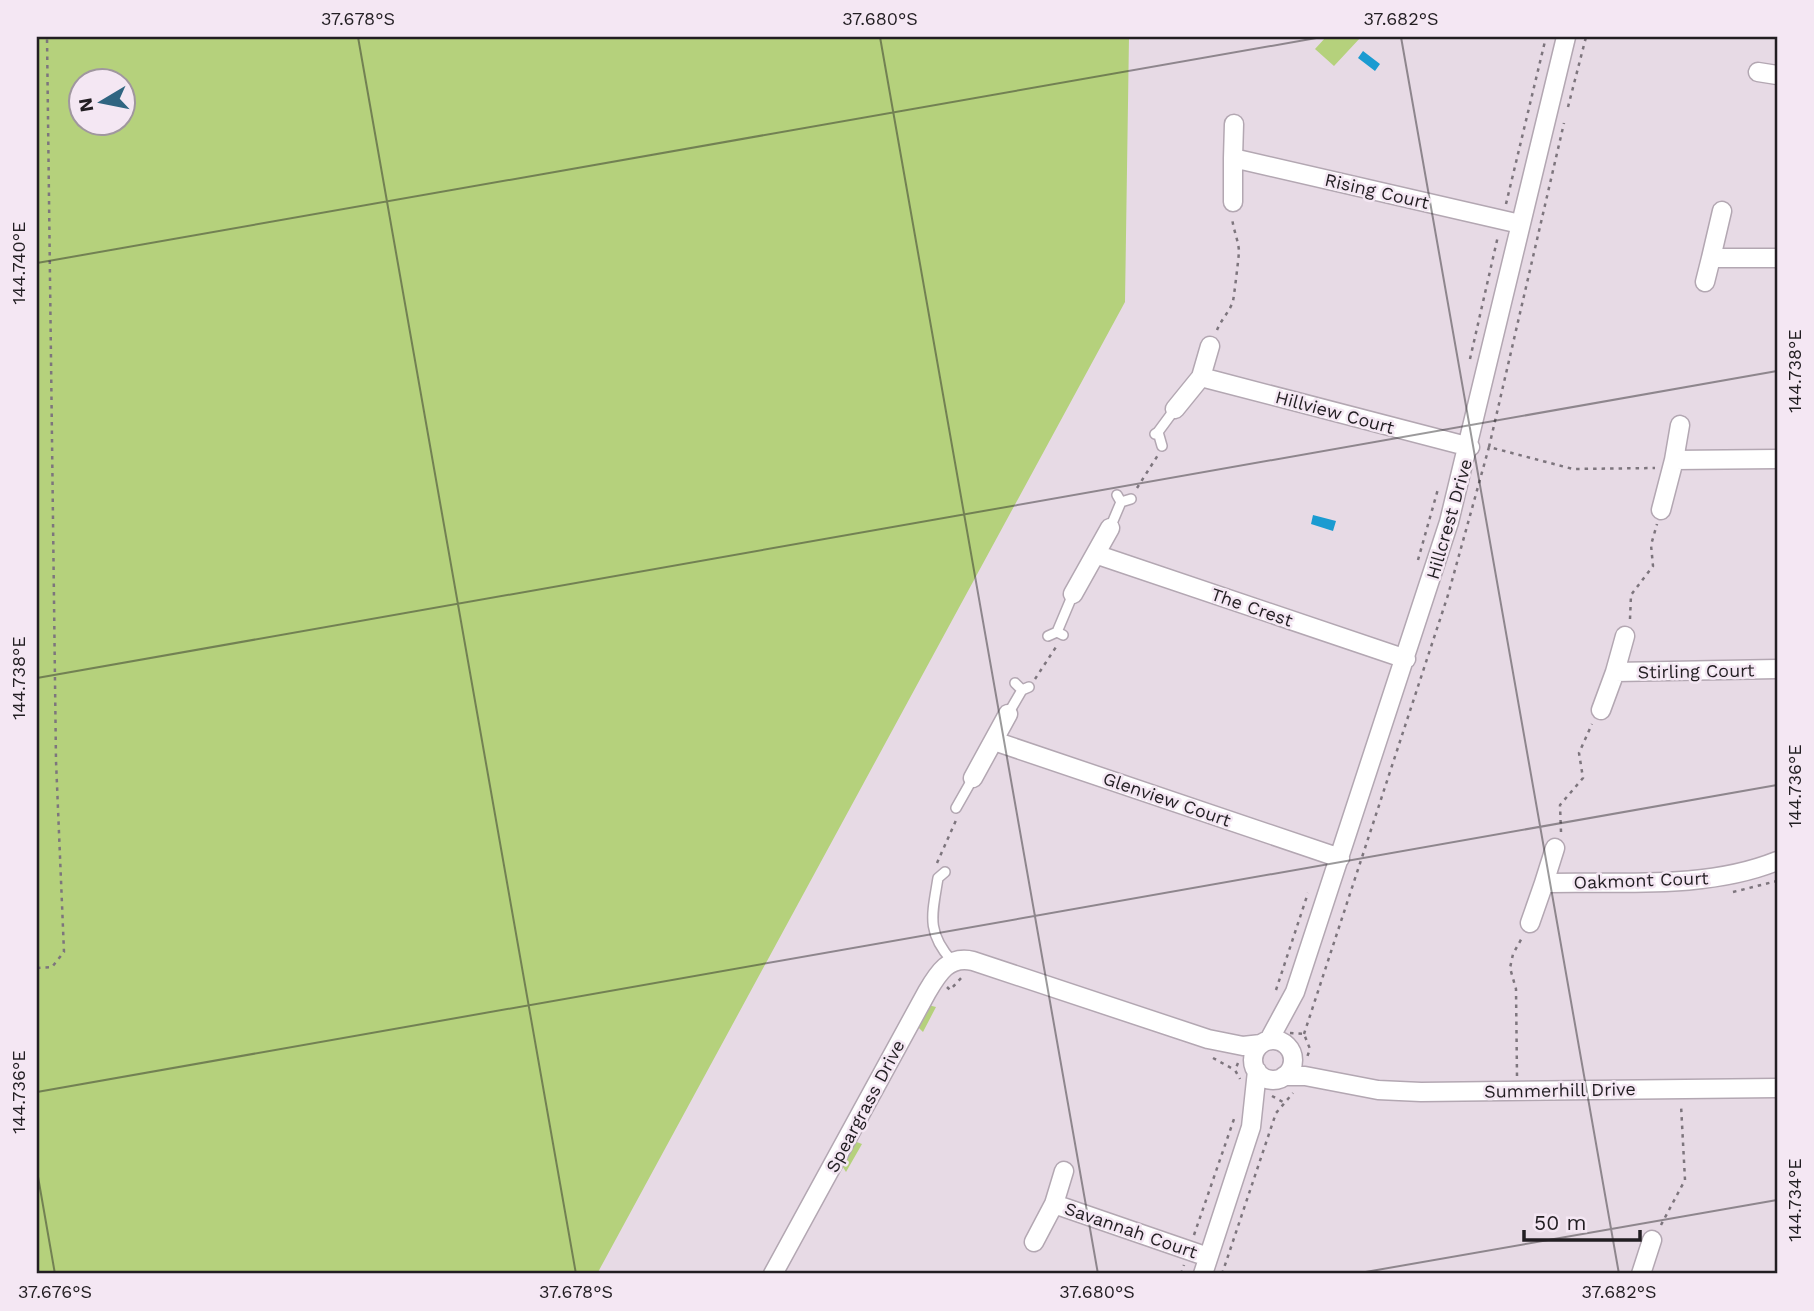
<svg xmlns="http://www.w3.org/2000/svg" width="1814" height="1311" font-family="'Work Sans',sans-serif">
<style>
.green{fill:#b5d17c;fill-rule:evenodd}
.water{fill:#1b9bd1}
.lines{fill:none;stroke-linecap:round;stroke-linejoin:round}
.lane-casing{stroke:#b3a7b2;stroke-width:12}
.street-casing{stroke:#b3a7b2;stroke-width:21}
.path{stroke:#7d757d;stroke-width:2.5;stroke-dasharray:3.5 5;stroke-linecap:butt}
.lane{stroke:#fff;stroke-width:9}
.street{stroke:#fff;stroke-width:18}
.ticks{fill:none;stroke:#221e22;stroke-width:2;stroke-opacity:0.45}
.labels{text-anchor:middle;dominant-baseline:central;stroke-width:5;stroke-linejoin:round;paint-order:stroke}
.street-label{font-size:18px;fill:#221e22;stroke:#f4e7f3}
.neatline{fill:none;stroke:#221e22;stroke-width:2.5}
.ticks-label{font-size:18px;text-anchor:middle;fill:#221e22}
</style>
<rect width="100%" height="100%" fill="#e7dae5"/>
<path class="green" d="M37,37H1129L1125,302L597,1274H37ZM122,80V122H80V80Z
M1326,37H1361L1334,66L1315,49Z
M928,1005L936,1007L923,1032L917,1026Z
M854,1141L862,1144L846,1172L841,1164Z"/>
<path class="water" d="M1363,51L1380,64L1375,71L1358,58Z
M1313,515L1336,521L1333,531L1311,524Z"/>
<g class="lines">
<g class="lane-casing">
<path id="lane" d="M1158,432L1175,409
M1155,434L1158,432L1162,446
M1117,495L1121,502L1131,499
M1110,528L1121,502
M1057,632L1073,594
M1048,636L1057,632L1063,635
M1015,683L1022,690L1029,687
M1008,714L1022,690
M956,808L973,778
M945,872L938,878C932,915 926,932 952,961"/>
</g>
<g class="street-casing">
<path id="street" d="M1758,72L1777,75
M1233,158L1234,124
M1233,202V158L1520,224
M1711,258L1722,211
M1705,282L1711,258H1777
M1201,377L1210,346
M1175,409L1201,377L1470,447
M1674,460L1680,425
M1661,510L1674,460L1777,459
M1098,555L1406,659
M1073,594L1110,528
M1615,672L1625,636
M1601,710L1615,672L1777,669
M994,741L1340,858
M973,778L1008,714
M1544,883L1555,848
M1530,923L1544,883C1620,881 1705,890 1777,861
M1269,1040L1295,992L1449,522L1566,37
M1253 1060a20 20 0 1 1 40 0a20 20 0 1 1-40 0Z
M1284,1076H1305L1378,1090L1421,1092L1777,1088
M1054,1204L1064,1171
M1034,1242L1054,1204L1208,1257
M773,1274L927,992C938,973 949,955 973,961L1208,1039L1243,1046L1261,1044
M1203,1274L1251,1127L1257,1071
M1641,1274L1652,1240"/>
</g>
<path class="path" d="M1568,107L1586,37
M1506,204L1546,37
M1217,330C1221,320 1230,311 1233,301C1234,297 1239,255 1239,251C1238,239 1233,229 1232,217
M1470,359L1498,236
M1489,447L1564,123
M1137,488L1158,455
M1418,560L1438,489
M1630,619L1631,595L1653,566L1651,545L1657,524
M1035,679L1056,647
M1561,832L1560,805L1583,778L1579,753L1592,724
M937,863L957,818
M1733,892L1777,881
M37,968L52,967L64,952L56,761L47,37
M947,987L950,990L962,977
M1276,990L1308,893
M1290,1033L1304,1034L1310,1049L1306,1060
M1304,1034L1448,595L1489,447L1573,469L1655,468
M1213,1058L1235,1070
M1238,1063L1235,1070L1240,1079
M1517,1076L1516,989L1510,968L1513,954L1523,936
M1272,1096L1283,1102
M1661,1225L1685,1180L1681,1105
M1194,1235L1234,1119
M1181,1274L1184,1265
M1222,1274L1276,1113L1293,1093"/>
<use href="#lane" class="lane"/>
<use href="#street" class="street"/>
</g>
<path class="ticks" d="M358,37L576,1274M880,37L1098,1274M1401,37L1619,1274M37,263L1322,37M37,678L1777,371M37,1092L1777,785M37,1171L55,1274M1354,1274L1777,1200"/>
<g class="labels">
<g class="street-label">
<text transform="translate(1377 191) rotate(13)">Rising Court</text>
<text transform="translate(1335 412) rotate(15)">Hillview Court</text>
<text transform="translate(1449 519) rotate(-74)">Hillcrest Drive</text>
<text transform="translate(1252 607) rotate(19)">The Crest</text>
<text transform="translate(1696 671) rotate(-1)">Stirling Court</text>
<text transform="translate(1167 799) rotate(19)">Glenview Court</text>
<text transform="translate(1641 880) rotate(-2)">Oakmont Court</text>
<text transform="translate(1560 1090) rotate(-1)">Summerhill Drive</text>
<text transform="translate(865 1106) rotate(-62)">Speargrass Drive</text>
<text transform="translate(1131 1230) rotate(19)">Savannah Court</text>
</g>
</g>
<rect width="1814" height="1311" fill="none" stroke="#f4e7f3" stroke-width="77"/>
<g transform="translate(102 102) rotate(260)"><circle r="33" fill="#f4e7f3" stroke="#a0979f" stroke-width="2"/>
<path d="M0-5L12 26L0 18L-12 26Z" fill="#306581"/>
<text y="-10" font-size="19" font-weight="bold" text-anchor="middle" fill="#221e22">N</text>
</g>
<path d="M1524 1230v10h116v-10" fill="none" stroke="#221e22" stroke-width="3.5"/>
<text x="1534" y="1230" font-size="21" fill="#221e22" stroke="#f4e7f3" stroke-width="5" paint-order="stroke">50 m</text>
<rect x="38" y="38" width="1738" height="1234" class="neatline"/>
<g class="ticks-label">
<text x="358" y="25">37.678°S</text>
<text x="880" y="25">37.680°S</text>
<text x="1401" y="25">37.682°S</text>
<text transform="translate(19 263) rotate(-90)" y="6">144.740°E</text>
<text transform="translate(1795 371) rotate(-90)" y="6">144.738°E</text>
<text transform="translate(19 678) rotate(-90)" y="6">144.738°E</text>
<text transform="translate(1795 786) rotate(-90)" y="6">144.736°E</text>
<text transform="translate(19 1092) rotate(-90)" y="6">144.736°E</text>
<text transform="translate(1795 1200) rotate(-90)" y="6">144.734°E</text>
<text x="55" y="1298">37.676°S</text>
<text x="576" y="1298">37.678°S</text>
<text x="1097" y="1298">37.680°S</text>
<text x="1619" y="1298">37.682°S</text>
</g>
</svg>
